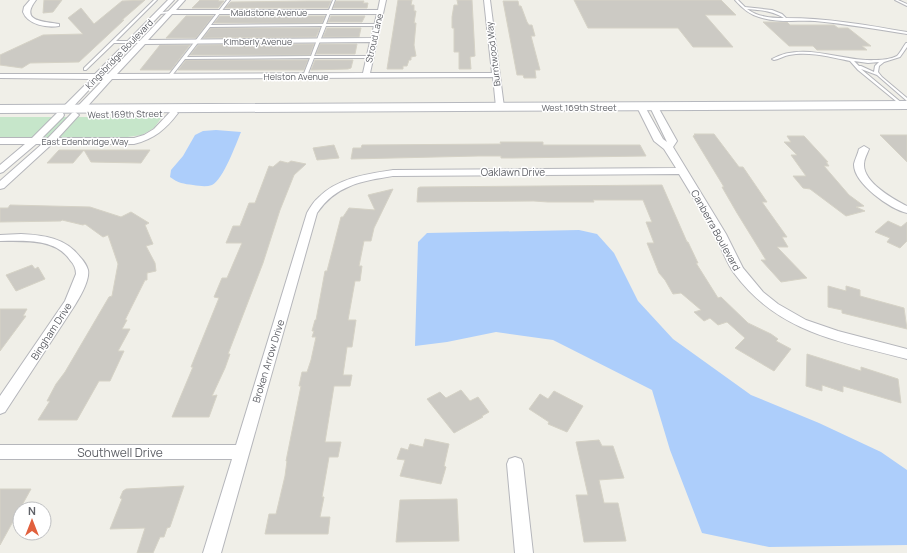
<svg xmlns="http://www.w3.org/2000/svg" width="907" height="553" font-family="Manrope,sans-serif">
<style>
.green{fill:#c6e6ca}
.water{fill:#adcefb}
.building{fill:#cccac4;stroke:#d5d2c6}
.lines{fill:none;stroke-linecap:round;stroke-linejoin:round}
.lane-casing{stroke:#b5b6bb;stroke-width:2}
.street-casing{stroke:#b5b6bb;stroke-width:2}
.secondary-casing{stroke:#b6b8be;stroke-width:2}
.lane{fill:#fff;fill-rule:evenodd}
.street{fill:#fff;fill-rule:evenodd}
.secondary{fill:#fff;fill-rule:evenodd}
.labels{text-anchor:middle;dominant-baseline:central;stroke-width:3;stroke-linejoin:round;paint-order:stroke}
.far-street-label{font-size:9px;fill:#5f6167;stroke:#fff}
.street-label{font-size:10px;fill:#5f6167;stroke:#fff}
.near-street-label{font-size:12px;fill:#5f6167;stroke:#fff}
</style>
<rect width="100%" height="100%" fill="#f0efe8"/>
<path class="green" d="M0,117H162L154,128L142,135L113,139H0Z"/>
<path class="water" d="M216,130L241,132C236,144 223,180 212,185C206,187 200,186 193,185C184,184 178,183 170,177L171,170L183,156L195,135L203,131Z
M579,230L597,234L614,253L638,301L673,339L751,395L819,423L881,452L907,470V545L769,547L702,533L670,450L652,390L553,340L496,332L447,342L415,346L418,242L427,233Z"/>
<path class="building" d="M44,0H62L53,12L43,13Z
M145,0L122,20H124L79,62L30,63L22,68L0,65V55L43,35L83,34L68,18L81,8L94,24L122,1Z
M200,0H219L218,1H224L218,8H192Z
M398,0H412L411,5H414V11H416L414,23H416L414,45L416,56L411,57V60H409L407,66H403V69H387Z
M457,0H472L475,56L470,57L471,69H459V52H454V28H452V17L454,5H458Z
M574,0H721L736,15H705L733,47H693L678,28H588Z
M309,1H331L328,8H225L231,2Z
M336,1H364L363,3H368L367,8H333Z
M503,1H518L519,6H521L527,22L529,25H532L535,36H531L540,70H535L536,78H524L523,75H517Z
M186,16H213L196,38H166Z
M220,16H325L322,23H214Z
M331,16H365L362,22H328Z
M763,22H787L790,25H834L838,28H848L871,46H862L867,50H817L813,46H789Z
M211,28H320L316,37L203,38Z
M327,28H361L359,37H323Z
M314,44L310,55H190L198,45Z
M320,44H357L355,54H316Z
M160,45H190L171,70H140Z
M186,60H308L304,70H178Z
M315,60H353L351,68L348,69L311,70Z
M694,134H714L739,167H743L767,202H762L787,237H782L788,247H777L807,278L781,282L761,260H766L737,213L722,187H724L693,136L695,135Z
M880,135H907V162Z
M787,136H804L828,162H826L829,166H824L849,195L864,206L856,207L865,211L846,216L810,189L803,188L793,176H806L791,155H797L784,142H791Z
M500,142H543V145H640L646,156L512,158H501V156H478L351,159L353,148H361L362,145L501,144Z
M334,145L339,158L317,160L313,148Z
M59,150H150L141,163L91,162L84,150L73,163H47Z
M280,161L288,163L291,161L306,164L294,175L280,210L263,263L228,354H230L225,368L212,396L217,395L209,417H172L193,367H191L219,298L214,297L222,278H227L242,243H226L233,226H240L249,203H255L269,166L273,167Z
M662,185L687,242H688L697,261L698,263H696L718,298L721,297L748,323L771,334L778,339L776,341L791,349L774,371L735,348L745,338L727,322L718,325L710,318L704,321L694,312L701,310L681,293L673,294L665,280L659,273L647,243H654L646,222H652L643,200H593L594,202H548L534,201L417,202L418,188L420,187Z
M393,189L374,228L371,241H364L359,266H362L360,281H355L348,320H356L352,347H347L343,375H352L350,386H334L325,442H341L338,457H329L322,497H324L320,517H330L328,534H265L269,514H276L285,476L287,461H286L301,386H299L302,372H307L311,360L316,337H312L314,331H312L315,320H316L325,271H327L341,217H343L349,208L375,210L368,195Z
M10,205L90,207L121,217L131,212L149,223L145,225L153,244L146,246L155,263L156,271L147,273V280H145L125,320H127L122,329H130L118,351H124L110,381H99L77,420H38L50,401H47L56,384L65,372L109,297L112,296L118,264L108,235L103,237L85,224L83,225L62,220L61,221L0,222V208H8Z
M888,221L901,227L907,222V241L900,248L887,242L890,238L875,232Z
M32,265L35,269L38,267L45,279L16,291L6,275Z
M828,286L846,291V286L860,290V296L904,308L907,329L842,313V310L828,307Z
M0,309H27L23,316H26L0,351Z
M807,354L861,371V367L898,379L901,403L843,386V392L822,385V391L806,386Z
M461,390L470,401L478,397L489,412L482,416L483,417L454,433L427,399L440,392L446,398Z
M554,391L583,406L567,432L548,424L549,422L529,409L540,394L548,399Z
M425,439L449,444L444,466L446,467L441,484L400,476L405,460L397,459L401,448L408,450L410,444L423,447Z
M599,440L602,446H613L624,478L599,480L604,503H618L626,541L584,542L576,495H588L576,442Z
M184,486L170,527L167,528L164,537H160L153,553H137L145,528L110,529L122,499L120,498L123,491L126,489Z
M0,489H31L0,545Z
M457,499L459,541L396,542L400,500Z"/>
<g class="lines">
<g class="lane-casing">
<path id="lane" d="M154,0H157L116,41H143L145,42L144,43H114L86,70H84V68Z
M227,0H230L211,25L323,24L333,0H335L326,24H377L379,25L377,26H326L314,56H370L372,57L370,58H314L307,76L305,77L303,76L310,58L185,59L170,78H168V76ZM322,26L311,56L187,57L210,27Z
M735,0H738L745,7L772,10L782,14L786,18C827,18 867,25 907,32V34C876,29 846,24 815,21C797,20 777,23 759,17C749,14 742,8 735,0ZM747,9C760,10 773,11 784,18C771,18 758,17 747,9Z
M895,0H898L907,4V6Z
M170,11L172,12L171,13L159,14L157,13Z
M906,43H907V47L900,57L884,62L879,66L878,72L882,77L907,98V101L877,75L861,69L903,104V106H902L858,70L850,61C831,57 809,51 789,55C784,56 779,59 774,60L772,59C804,41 842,62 876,60C882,60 891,59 897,56C900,53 903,47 906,43ZM854,61L868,63L879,62L875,66L874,72L861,66H859Z"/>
</g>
<g class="street-casing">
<path id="street" d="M30,0H36C19,22 44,21 59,24V26C47,28 28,25 23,12L24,7Z
M168,0H174L104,74H108L179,0H185L176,10H378L380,0H386L370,73H492L484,0H490L504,107L500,109L496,107L493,77L112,79L84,110H78L77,108L78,106L104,79H99L70,110H64L63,108L64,106L91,79L0,78V74H95ZM172,14H377L371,38L148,40ZM370,42L363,73L117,74L145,44Z
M638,105H644L663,139L667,142L650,107L654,105L658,107L677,141L673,147L726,234L743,268L763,292L778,304L806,320L838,331L907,349V359C840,341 778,333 734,273C726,262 721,247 715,235C704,214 691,194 679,174L393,176C362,181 336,185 317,213L221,553H203L232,459H0V445H236L307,213C310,208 313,202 318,198C337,178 367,174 393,170L676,168L664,149L654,141L637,107Z
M174,110L178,113C166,129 154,139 134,144H52L4,188L0,189V181L42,144H36L3,172L0,173V165L25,144H0V138H32L57,113H63L64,115L63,117L42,138H48L72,113L75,112L79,115L58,138H134L144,135L154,129L171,111Z
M864,146L869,149C867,154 864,159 864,164C863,182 893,199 907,206V213C890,209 853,183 854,164C855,159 858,154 859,149Z
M21,234C43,235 66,238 80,257C83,260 87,266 88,270C90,280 80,297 75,305L5,412L0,414V396L65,301L76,274C76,269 74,264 70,260C55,238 24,241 0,241V235Z
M515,457L521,459L523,464L533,553H515L507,464L509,459Z"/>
</g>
<g class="secondary-casing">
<path id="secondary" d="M907,101V109L0,113V105Z"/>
</g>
<use href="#lane" class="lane"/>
<use href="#street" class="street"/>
<use href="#secondary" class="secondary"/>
</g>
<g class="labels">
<g class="far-street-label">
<text x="269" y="12">Maidstone Avenue</text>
<text transform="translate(374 38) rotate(-77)">Stroud Lane</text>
<text x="258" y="41">Kimberly Avenue</text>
<text transform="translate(119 54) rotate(-46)">Kingsbridge Boulevard</text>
<text transform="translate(493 54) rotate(-97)">Burntwood Way</text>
<text x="296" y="76">Helston Avenue</text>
<text x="579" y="107">West 169th Street</text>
<text transform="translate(125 114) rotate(-1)">West 169th Street</text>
<text x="85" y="141">East Edenbridge Way</text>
</g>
<g class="street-label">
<text x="513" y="172">Oaklawn Drive</text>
<text transform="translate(716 230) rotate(61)">Canberra Boulevard</text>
<text transform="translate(51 331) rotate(-57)">Bingham Drive</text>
<text transform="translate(268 361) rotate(-73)">Broken Arrow Drive</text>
</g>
<g class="near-street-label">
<text x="120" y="452">Southwell Drive</text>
</g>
</g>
<g transform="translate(32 521)"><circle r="19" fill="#ffffff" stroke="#bfc0c2"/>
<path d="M0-3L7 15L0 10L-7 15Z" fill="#e1603d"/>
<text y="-6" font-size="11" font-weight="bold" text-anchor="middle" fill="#5f6167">N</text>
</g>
</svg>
